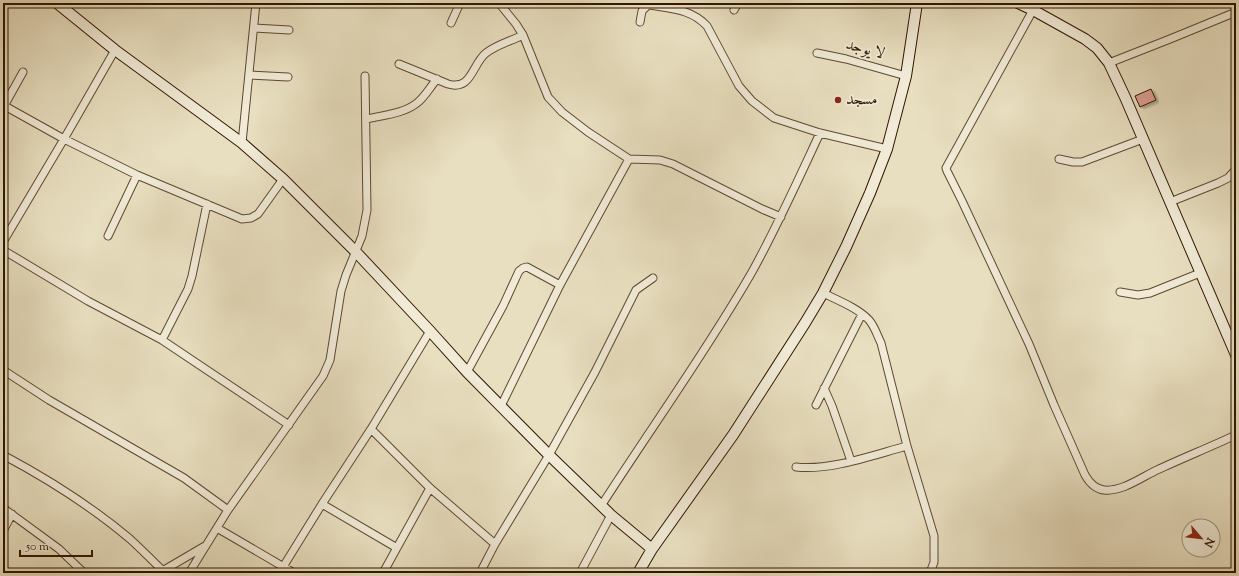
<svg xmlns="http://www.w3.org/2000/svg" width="1239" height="576" font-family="'Sorts Mill Goudy',Amiri,serif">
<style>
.building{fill:#de9f94;stroke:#311600;filter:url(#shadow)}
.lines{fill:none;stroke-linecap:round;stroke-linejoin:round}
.street-casing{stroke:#5f4830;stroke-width:9}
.secondary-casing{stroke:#311600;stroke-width:12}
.street{stroke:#f0ead6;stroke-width:7}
.secondary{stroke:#f0ead6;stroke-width:10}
.poi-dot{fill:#8f2418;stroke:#f0ead6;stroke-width:1.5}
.labels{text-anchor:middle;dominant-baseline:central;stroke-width:3.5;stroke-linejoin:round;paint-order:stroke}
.street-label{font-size:16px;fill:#311600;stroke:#f0ead6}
.poi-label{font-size:16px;fill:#311600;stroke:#f0ead6;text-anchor:start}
</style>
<defs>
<filter id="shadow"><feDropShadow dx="3" dy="2" stdDeviation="1" flood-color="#0004"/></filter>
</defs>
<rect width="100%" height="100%" fill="#e8dfc0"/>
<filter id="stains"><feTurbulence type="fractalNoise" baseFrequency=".005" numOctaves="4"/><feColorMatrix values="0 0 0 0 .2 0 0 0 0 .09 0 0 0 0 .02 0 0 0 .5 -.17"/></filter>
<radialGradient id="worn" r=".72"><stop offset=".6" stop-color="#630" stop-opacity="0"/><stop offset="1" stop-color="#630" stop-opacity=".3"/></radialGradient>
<path class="building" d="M1151,89L1156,100L1140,107L1135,96Z"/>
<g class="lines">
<g class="street-casing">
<path id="street" d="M499,3L516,24L523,35L548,97L562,112L588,132L629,159L660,160L673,164L762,209L781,217
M734,10L738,3
M1033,10L946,168L947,171L962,201L1029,344L1054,405L1085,475C1089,482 1095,489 1104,490C1122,492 1142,477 1157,470C1183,458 1210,447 1236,435
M640,22L642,11L647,6L650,5C672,9 691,9 707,26L739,86L752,101L774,118L820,133L887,149
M451,23L460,3
M254,28L289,30
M817,53L846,59L906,76
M1109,63L1170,39L1236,12
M399,64L448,84C472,91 472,64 486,53C496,45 511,41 523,35
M249,75L288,77
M3,105L64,139L137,175L242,219L251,218L258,214L283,179
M4,106L23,72
M367,119C383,115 403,114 417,103C425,97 430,87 437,79
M242,143L256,3
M1059,159L1073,162H1082L1143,139
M1170,202L1218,183L1228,178L1236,169
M108,236L137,175
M3,242L64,139L115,50
M3,250L88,301L162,340L289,425
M1120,292L1138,295L1150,293L1200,273
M823,293C837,300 858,308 869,320C875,327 877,335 881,343L907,446L934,536V562L930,573
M162,340L188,289L192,276L207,204
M3,370L49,400L184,478L228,510
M467,372L503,306L519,271L523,268L527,267L560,285
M824,388L832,406L851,461
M816,405L862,314
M501,406L560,285L629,159
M371,429L430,488L495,544
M3,455C48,479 91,506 130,539C141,549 152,560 163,571
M796,467C830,471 873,455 907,446
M322,504L397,548
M601,506C651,428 706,352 752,272C777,227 798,180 820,133
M3,508L59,549L84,573
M217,528L294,573
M3,531L12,514
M283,567L322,504L371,429L430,331
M159,573L205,546
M189,573L228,510L323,376L330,360L341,291L346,275L362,236L367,210L365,76
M383,573L430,488
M480,573L495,544L549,455L595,372L636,290L653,278
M580,573L611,515"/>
</g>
<g class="secondary-casing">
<path id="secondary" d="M57,3L115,50L242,143L283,179L355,251L430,331L467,372L549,455L611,515L652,549
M1018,3L1033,10L1085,39L1097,48L1109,63L1125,97L1236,355
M638,573L652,549L733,435L805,323L823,293L846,247L870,193L887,149L906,76L917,3"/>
</g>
<use href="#street" class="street"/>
<use href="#secondary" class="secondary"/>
</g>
<circle class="poi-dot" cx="838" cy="100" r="4"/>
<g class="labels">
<g class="street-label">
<text transform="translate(865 50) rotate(15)">لا يوجد</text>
</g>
<g class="poi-label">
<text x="846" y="100">مسجد</text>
</g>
</g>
<rect width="1239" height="576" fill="none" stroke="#e8dfc0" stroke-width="16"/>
<rect x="4" y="4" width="1231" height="568" fill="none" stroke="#311600" stroke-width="2"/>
<rect x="8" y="8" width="1223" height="560" fill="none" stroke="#311600"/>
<g transform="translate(1201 538) rotate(118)"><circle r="19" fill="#f0ead6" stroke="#a49580"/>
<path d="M0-3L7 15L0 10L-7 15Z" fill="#8f2418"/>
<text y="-6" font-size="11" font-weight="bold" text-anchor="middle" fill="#311600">N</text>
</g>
<path d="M20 550v6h72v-6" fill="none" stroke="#311600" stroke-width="2"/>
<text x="26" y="550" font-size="12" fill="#311600" stroke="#f0ead6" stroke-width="3" paint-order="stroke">50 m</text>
<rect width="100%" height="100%" filter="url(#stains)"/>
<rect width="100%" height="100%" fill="url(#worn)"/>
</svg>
